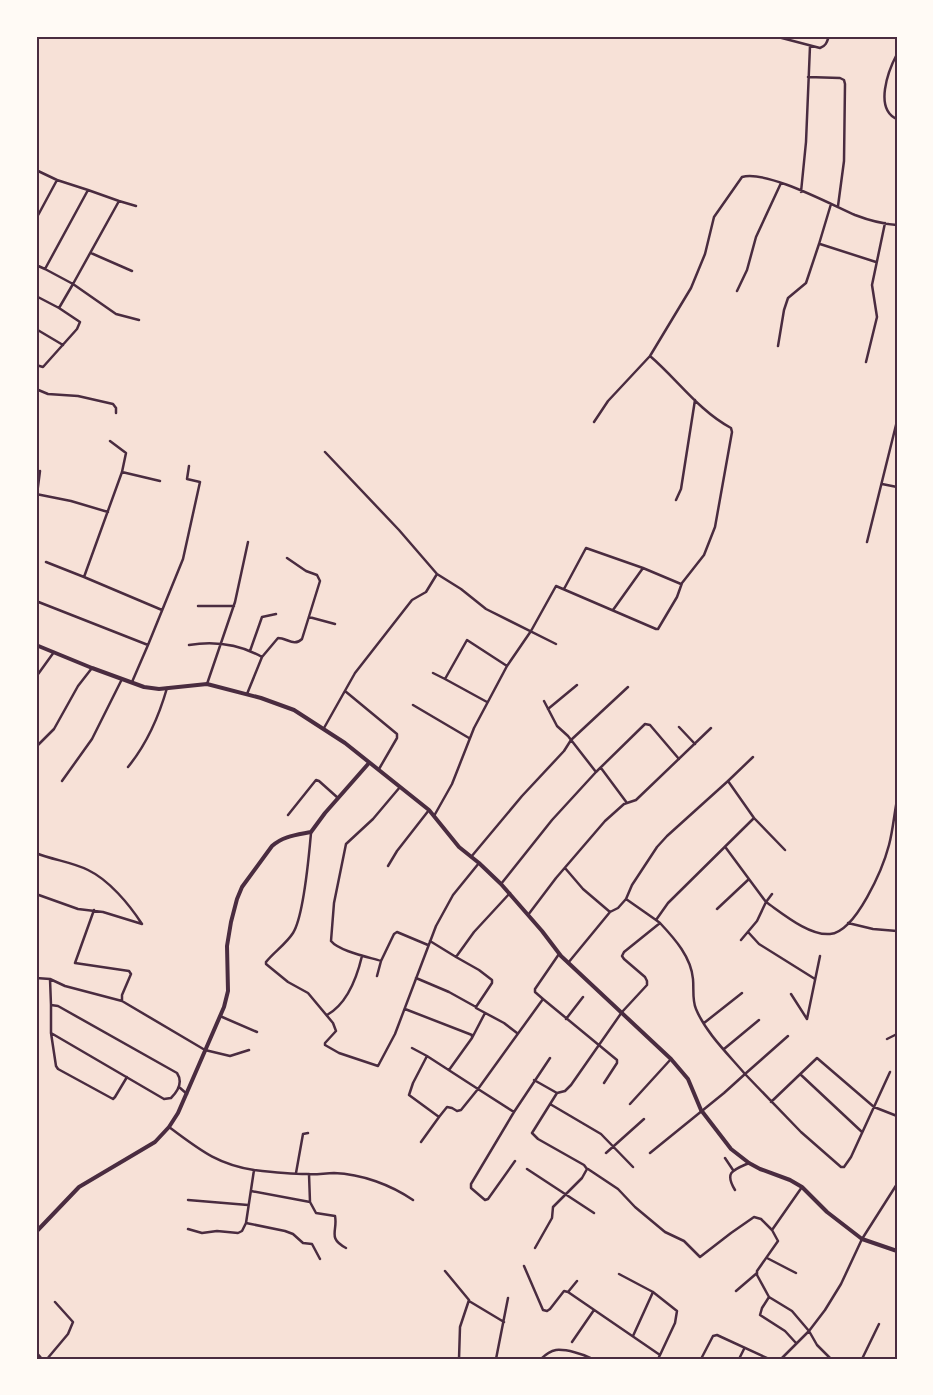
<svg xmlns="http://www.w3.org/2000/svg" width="933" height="1395" font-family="'Alegreya Sans',sans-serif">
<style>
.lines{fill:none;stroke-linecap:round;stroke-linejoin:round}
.minor{stroke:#4a2c40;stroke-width:2.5}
.tertiary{stroke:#4a2c40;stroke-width:4}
.secondary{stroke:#4a2c40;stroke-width:4}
.neatline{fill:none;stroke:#4a2c40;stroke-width:2}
</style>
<rect width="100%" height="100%" fill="#f7e1d7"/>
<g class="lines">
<path class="minor" d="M778,37L820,48C826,46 827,42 829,36
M897,54C888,71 874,109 897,119
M808,77L840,78L844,80L845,84L844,161L838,206
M36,170L57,180L36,219
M88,190L119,201L73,284L116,314L139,320
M801,192L806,142L810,46
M119,201L136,206
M820,244L876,262
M91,253L132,271
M36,265L45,269L88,190L57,180
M45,269L73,284L59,308
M737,291L747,270L756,237L781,183
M36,296L59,308L80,322L77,329L43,367L36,365
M36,329L63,345
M778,346L784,310L788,298L806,283L819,244L831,204
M650,356L691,288L705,254L714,217L742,177C767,170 830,204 855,215C868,220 883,224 897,225
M866,362L877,317L872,285L885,223
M36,389L48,394L78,396L113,404L116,408V413
M110,441L126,453L122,472L84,577L162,610
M122,472L160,481
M882,484L897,487
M36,494L71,501L108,512
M37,494L40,471
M676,500L681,489L695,400
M867,542L897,421
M46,562L84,577
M437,574L461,589L486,609L556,644
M564,589L586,548L643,568
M36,601L148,645L132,682
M198,606H234
M613,610L643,568L681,584
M309,617L335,624
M148,645L183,559L200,482L187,479L189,466
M189,645C214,641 239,644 262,657L247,694
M250,651L262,617L276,614
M262,657L278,638C287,638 294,647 302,639L320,581L317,575L306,571L287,558
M433,673L445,679L467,640L507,666
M36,677L54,652
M445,679L487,702
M207,684L235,602L248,542
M345,691L397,734V738L379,769
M544,701L557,726L568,736L596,772
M413,705L469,738
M548,709L577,685
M679,727L695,744
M324,728L355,673L412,600L426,592L437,574L399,530L325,452
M36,747L54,729L78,686L92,668
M128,767C146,745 159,716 167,688
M601,768L627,803
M62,781L92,739L122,679
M728,781L753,757
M400,787L373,819L346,844L334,903L331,941C339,951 368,957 381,961L394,934L397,932L428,945
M288,815L316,780L319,781L338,798
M434,816L452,784L474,728L507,666L531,631L556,586L656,629H658L677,597L682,583L704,555L715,527L732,432L731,428C699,411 677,379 650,356L608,401L594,422
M754,818L785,850
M311,833C309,855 304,916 293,933C286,944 274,952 266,962V964L288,982L308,993L333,1023L336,1031L325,1043V1045L339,1053L378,1066L395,1034L436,926L453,895L479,863
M726,848L766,902L772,894
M897,848V851
M36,853C53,860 72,862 88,870C109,880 129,904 142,924
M471,857L522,796L564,751L571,740L628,687
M388,866L397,851L429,810
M565,868L583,889L610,912
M501,884L552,820L596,772L645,724L650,725L679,759
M36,894L78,909L103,912L142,924
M626,899L656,920
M717,909L749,879
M94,910L75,963L129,971L131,974L122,995V1001L205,1050L230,1056L249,1050
M528,915L556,878L605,821L624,804L636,800L711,728
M660,923C675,939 691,957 693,979C694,989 692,1000 696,1009C706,1033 728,1054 745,1074L788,1036
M848,923L873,929L897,931
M748,932L759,944L815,979
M741,940L757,921L766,902C782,913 809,936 830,934C856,932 883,868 889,845C893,830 894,815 897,800
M430,941L456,957
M377,976L381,961
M36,978L50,979L65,986L122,1001
M416,978L449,992L476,1007L492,983V980L479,970L456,957L474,932L510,893
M50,979L51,1005
M791,994L807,1019L820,956
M543,999L535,992V989L559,954
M476,1008L504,1023L517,1033
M405,1009L472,1035V1038L449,1070
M327,1015C347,1004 357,977 362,956
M220,1016L257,1032
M566,1019L583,997
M704,1023L742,993
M51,1033L164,1099L171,1098C178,1091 183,1082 177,1073L58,1006L51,1005V1033L56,1066L58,1069L113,1099L115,1097L127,1077
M472,1038L485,1013
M887,1039L897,1034
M412,1048L427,1056L413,1083L409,1095L439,1117L421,1142
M724,1049L759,1020
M427,1056L478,1089L543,999L617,1060V1063L604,1083
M800,1074L862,1132
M534,1080L557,1093
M179,1087L187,1094
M771,1102L817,1058L874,1107L897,1116
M550,1104L601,1134L633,1167
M630,1104L671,1059
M514,1112L471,1184V1188L485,1200L488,1199L515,1161
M439,1117L447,1107L452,1108L457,1111L461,1110L478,1089L514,1112L550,1058
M169,1127C199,1149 216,1164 254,1170L246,1223L285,1231L293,1234L303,1243L312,1244L320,1259
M606,1153L644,1119
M650,1153L724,1093L745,1074L801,1132L841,1167H844L851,1157L890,1072
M725,1158L733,1170
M527,1169L594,1213
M588,1169L618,1189L635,1207L665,1232L684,1241L700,1257L731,1233L754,1217L761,1219L772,1230
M254,1170C271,1172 289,1174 307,1174C316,1175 325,1173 334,1173C362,1174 391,1185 413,1200
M296,1173L303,1134L308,1133
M309,1174L310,1202L316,1213L335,1216C338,1231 327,1238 346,1248
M802,1187L772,1230L778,1241L757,1271V1275L769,1297L792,1311L809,1331L817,1345L831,1359
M735,1190C724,1172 733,1170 749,1163
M251,1191L310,1202
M188,1200L248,1205
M188,1229L202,1233L217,1231L238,1233L242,1231L246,1223
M535,1248L552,1218L553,1207L582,1178L587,1169L584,1165L538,1139L532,1133L557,1093L565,1091L571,1085L622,1012L647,985V981L645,977L624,959L622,956L624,952L660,923L656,920L668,903L754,818L728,781L667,836L657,847L632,885L626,899L618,908L610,912L568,963
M767,1258L796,1273
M524,1266L543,1310L547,1311L550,1309L564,1291L568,1292
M445,1271L469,1300L460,1327L459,1359
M619,1274L653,1292L677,1311L675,1323L660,1355
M577,1281L568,1292L660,1355L658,1359
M736,1291L757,1273
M769,1297L762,1308L760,1315L785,1331L796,1343
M469,1301L504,1322
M633,1336L653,1292
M572,1342L594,1310
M36,1352L42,1359
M47,1359L68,1334L73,1322L55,1302
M496,1359L508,1298
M541,1359C545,1355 550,1351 556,1350C566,1349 583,1354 593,1359
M701,1359L713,1336L717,1335L769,1359
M739,1359L744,1349
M781,1359L809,1331L825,1310L841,1284L862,1239L897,1184
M862,1359L879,1324"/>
<path class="tertiary" d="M36,1232L79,1187L155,1142L169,1127L178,1113L224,1007L228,991L227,946L231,922L237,899L242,887L272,846C283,836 296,835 311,832L325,813L369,763"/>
<path class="secondary" d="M36,645L92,668L144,687L159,689L207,684L261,698L294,710L345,743L429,810L459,847L479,863L501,884L542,931L561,956L671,1059L688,1079L701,1110L731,1149L749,1163L760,1169L790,1180L802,1187L827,1212L862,1239L897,1251"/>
</g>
<rect width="933" height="1395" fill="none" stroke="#fffaf5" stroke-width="75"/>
<rect x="38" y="38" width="858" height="1320" class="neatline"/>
</svg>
